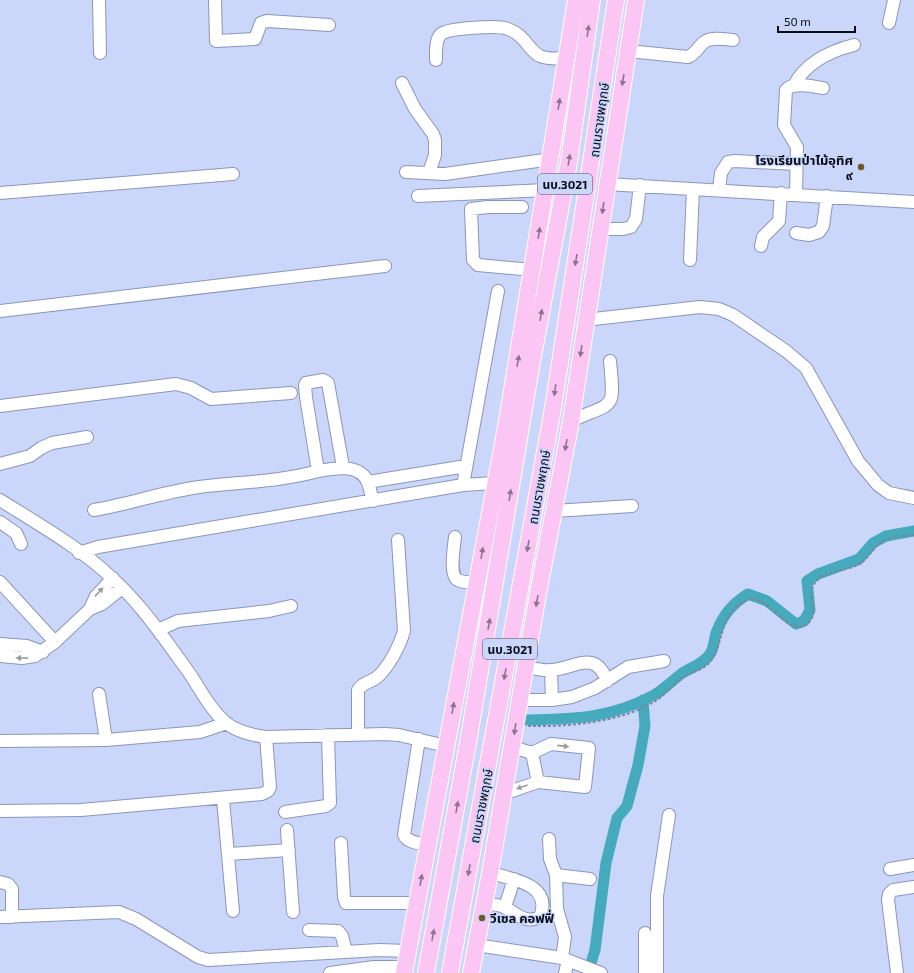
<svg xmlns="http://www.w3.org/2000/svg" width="914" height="973" font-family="'Exo 2','Noto Sans Thai',sans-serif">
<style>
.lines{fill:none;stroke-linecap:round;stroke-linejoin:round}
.canal{stroke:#44aabc;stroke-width:11}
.minor-casing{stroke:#8c96b8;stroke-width:14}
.major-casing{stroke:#fff;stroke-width:18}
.path{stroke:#7c859f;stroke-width:2;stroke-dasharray:3 2;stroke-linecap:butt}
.minor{stroke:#fff;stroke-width:12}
.major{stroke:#fbc6f4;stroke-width:16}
.oneway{fill:#8e7291}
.oneway2{fill:#9c9da2}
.poi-dot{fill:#6c5b29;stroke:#cad6fa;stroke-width:1.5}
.labels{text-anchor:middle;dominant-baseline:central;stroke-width:3;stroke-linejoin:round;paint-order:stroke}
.shield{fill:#cad6fa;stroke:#42485b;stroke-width:1}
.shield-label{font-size:12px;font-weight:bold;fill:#080b17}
.street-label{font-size:13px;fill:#080b17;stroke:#cad6fa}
.poi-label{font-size:13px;font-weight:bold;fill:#080b17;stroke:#cad6fa;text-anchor:end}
</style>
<rect width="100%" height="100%" fill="#cad6fa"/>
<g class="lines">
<path class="canal" d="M523,720C572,719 610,719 654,695C663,690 672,681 681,674C691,667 702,665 710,654C714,648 714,640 716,633C723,615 732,604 748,594L767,601L796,624L804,621L810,610L807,581L818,574L859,559L873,543L886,536L914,531
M588,973L595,950L606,863L617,818L627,806L638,765L645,726L643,700"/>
<g class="minor-casing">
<path id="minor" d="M99,0L100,53
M215,0L216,41L255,39L261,23L267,21L329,25
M889,23L894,0
M628,51L688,57C695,54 697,49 702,44C709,36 724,39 733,40
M436,60C436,52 435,40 441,34C449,28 498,25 508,29C525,35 529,51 540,56C548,60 558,58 567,58
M402,83L415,109L433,134L435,140V155L429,173
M794,85C806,63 830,51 854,45
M406,172L445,174L551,159
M606,184L914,202
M719,190L721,173L728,162L735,161L797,164
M0,193L233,174
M796,194L797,147L784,125L786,90C794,81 813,87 823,88
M418,196L546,190
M522,207H488L471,209L473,260L478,265L533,270
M600,229H623L631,227L636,219L640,185
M796,233L809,235L819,232L823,226L827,196
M761,246L763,237L779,221L781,193
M690,260L693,189
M0,311L385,266
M585,320L700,307L719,309L733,315L786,351L806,368L858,461L878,485L889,493L914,498
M0,406L176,384L191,388L211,399L291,393
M571,421C614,401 615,413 610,361
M0,464L30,456L41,448L52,443L87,437
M343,467L328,383L323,380L306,383L305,386L306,397L318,471C334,468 361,463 368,483C370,488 371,495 373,501
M368,482L466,466
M463,485L498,291
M0,500C38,524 79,547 112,578C142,605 166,641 190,674C201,691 211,710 226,723C238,732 251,735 266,737L385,734L399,735L446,746
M94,510C130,504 163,492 199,487C239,482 279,482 318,471
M554,511L632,506
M0,522L16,533L21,544
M455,537C454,546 449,576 458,580C463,583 471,582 477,583
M79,553L98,547L463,485L495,483
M0,582L55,642
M90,609L96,596L113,578
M158,630L178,621L269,611L291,606
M0,644L27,646L43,652
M0,656L22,658L35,656L55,642L90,609L102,604L122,588
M525,667C533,668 543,671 551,670C574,669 595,648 607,681
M551,670L552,700
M99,694L106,740
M519,700H552L572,697L595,688L628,667L664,661
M358,734V690C363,682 369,683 376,678C388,669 400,645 404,631L398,540
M419,739L404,835C408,843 419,843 427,845
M0,741L106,740L200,732L227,723
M532,753L538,782
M503,794L538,782L585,787L589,748L551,744L532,753L512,747
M223,799L233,911
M0,811L81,810L262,794L268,791L270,787L266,737
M285,812L326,806L330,803L328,735
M287,830L293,912
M549,839L550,859L556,875
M341,843L344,897L346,903H417
M229,854L289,850
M890,869L914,865
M0,882L8,884L12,889V917
M484,903C491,904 501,905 506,908C518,915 526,924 540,917C553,884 512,879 490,873
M505,907L514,879
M0,917L119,912L136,919L198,957L208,960L379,950L408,951
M309,930L338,931L342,936L346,952
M476,945L562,958L601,973
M562,958L565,937L557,909L556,875L590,879
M330,973L374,967H405
M565,973L568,960
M645,973V933
M657,973V896L669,815
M897,973L888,900L889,894L893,890L914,887"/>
</g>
<g class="major-casing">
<path id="major" d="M404,973L506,427L576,0
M426,973L469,737L531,367L569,162L592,0
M450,973L553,408L616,0
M471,973L490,873L538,594L571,421L636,0"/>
</g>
<path class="path" d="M528,726C567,727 624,722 657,700C666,694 673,684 682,678C691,672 704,670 711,661C725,641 718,614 747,600C768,591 787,639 807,624C821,614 806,597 814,584C822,571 845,571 858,565C869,559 874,544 887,539C895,536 905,536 914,535"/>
<use href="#minor" class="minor"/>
<use href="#major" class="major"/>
</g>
<defs><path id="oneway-solid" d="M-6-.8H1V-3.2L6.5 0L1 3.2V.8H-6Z"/></defs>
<g class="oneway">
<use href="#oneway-solid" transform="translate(588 31) rotate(-82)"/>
<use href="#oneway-solid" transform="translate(623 80) rotate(99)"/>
<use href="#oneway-solid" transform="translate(559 104) rotate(-81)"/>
<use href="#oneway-solid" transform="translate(569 160) rotate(-81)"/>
<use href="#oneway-solid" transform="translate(603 208) rotate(98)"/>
<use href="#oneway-solid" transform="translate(539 233) rotate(-81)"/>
<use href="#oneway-solid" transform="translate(576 260) rotate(100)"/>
<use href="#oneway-solid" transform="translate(541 315) rotate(-80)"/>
<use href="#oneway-solid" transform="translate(581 351) rotate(99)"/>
<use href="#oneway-solid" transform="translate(518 361) rotate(-80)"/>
<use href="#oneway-solid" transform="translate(555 390) rotate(98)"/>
<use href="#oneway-solid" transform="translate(566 445) rotate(100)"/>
<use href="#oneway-solid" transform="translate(510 495) rotate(-81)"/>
<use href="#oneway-solid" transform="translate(528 546) rotate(100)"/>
<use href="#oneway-solid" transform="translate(482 553) rotate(-80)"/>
<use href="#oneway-solid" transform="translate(537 601) rotate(100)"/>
<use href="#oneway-solid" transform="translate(489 624) rotate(-80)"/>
<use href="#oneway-solid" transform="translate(505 674) rotate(100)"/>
<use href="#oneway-solid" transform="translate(453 708) rotate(-80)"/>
<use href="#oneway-solid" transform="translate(515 729) rotate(99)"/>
<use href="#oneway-solid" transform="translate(457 807) rotate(-80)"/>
<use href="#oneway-solid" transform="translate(469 870) rotate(100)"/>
<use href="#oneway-solid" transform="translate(421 880) rotate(-80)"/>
<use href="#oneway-solid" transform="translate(433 935) rotate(-80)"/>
</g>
<g class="oneway2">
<use href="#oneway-solid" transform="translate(99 592) rotate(-47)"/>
<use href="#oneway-solid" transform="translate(22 658) rotate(-179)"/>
<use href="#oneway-solid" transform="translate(563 746) rotate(6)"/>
<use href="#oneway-solid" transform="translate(522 787) rotate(161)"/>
</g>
<g class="poi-dot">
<circle cx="861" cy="167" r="4"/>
<circle cx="482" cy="918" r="4"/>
</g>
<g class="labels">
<g class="shield">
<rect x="538" y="174" width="54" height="20" rx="3"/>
<rect x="483" y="639" width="54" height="20" rx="3"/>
</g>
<g class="shield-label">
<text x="565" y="184">นบ.3021</text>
<text x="510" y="649">นบ.3021</text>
</g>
<g class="street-label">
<text transform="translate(599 120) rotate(-82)">ถนนราชพฤกษ์</text>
<text transform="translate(539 487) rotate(-80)">ถนนราชพฤกษ์</text>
<text transform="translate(481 806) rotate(-79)">ถนนราชพฤกษ์</text>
</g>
<g class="poi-label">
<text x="853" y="160">โรงเรียนป่าไม้อุทิศ<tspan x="853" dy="15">๙</tspan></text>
<text x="490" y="918" text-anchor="start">วีเซล คอฟฟี่</text>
</g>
</g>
<path d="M778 26v6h77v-6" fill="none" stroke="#080b17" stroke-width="2"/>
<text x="784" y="26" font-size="12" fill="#080b17" stroke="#cad6fa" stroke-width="3" paint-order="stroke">50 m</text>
</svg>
